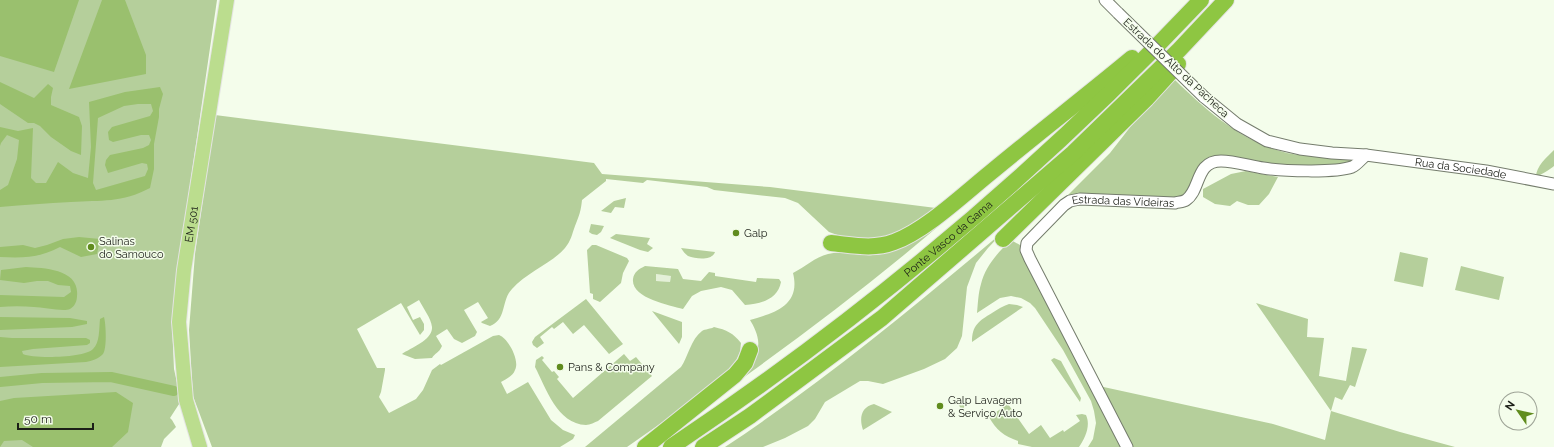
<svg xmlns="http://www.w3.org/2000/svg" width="1554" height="447" font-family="Raleway,sans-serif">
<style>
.built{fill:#e4f0d8}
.green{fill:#b5cf9b;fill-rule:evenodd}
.water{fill:#9ac06e;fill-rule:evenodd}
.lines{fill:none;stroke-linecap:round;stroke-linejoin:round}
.canal{stroke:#9ac06e;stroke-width:10}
.minor-casing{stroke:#747c6c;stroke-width:13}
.major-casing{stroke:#e4e4e3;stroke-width:16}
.highway-casing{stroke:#e4e4e3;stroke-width:18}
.minor{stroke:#fff;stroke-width:11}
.major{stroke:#bbdd8e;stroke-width:14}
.highway{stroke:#8ec642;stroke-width:16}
.minor-bridge-casing{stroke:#747c6c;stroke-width:13;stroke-linecap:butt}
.minor-bridge{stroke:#fff;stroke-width:11}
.poi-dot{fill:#608c1e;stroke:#f4fdeb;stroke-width:1.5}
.labels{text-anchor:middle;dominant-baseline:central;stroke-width:3;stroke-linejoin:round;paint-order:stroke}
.street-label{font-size:11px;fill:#1c1f18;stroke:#f4fdeb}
.poi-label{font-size:11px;fill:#1c1f18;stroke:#f4fdeb;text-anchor:start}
</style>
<rect width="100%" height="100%" fill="#f4fdeb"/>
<path class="built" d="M656,274L671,276L670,282L655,281Z"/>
<path class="green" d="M0,0H217L176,281L172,325L174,369L181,401L170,418L172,420L176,427L164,439L161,447H0Z
M1175,80C1207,111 1242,142 1287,153C1309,158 1332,155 1354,160L1344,166L1276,167L1222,157L1184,195L1178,198L1068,195L1110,153L1131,126Z
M215,115L594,163L602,174L770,187L936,208L896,234L877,239L843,237L829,232L798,203L785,198L714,190L707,187L647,180L643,183L606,179V181L582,200C581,211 579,216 575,226C572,234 571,241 565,248C551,264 527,272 512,289C501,300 507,320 490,326L482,323L481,322L488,318L478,302L464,310L477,332L475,336L462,343L454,339L447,329L436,336L442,346C439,353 435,353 432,358L415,359L402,354C411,348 433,340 432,327C431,318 423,308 419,300L407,307L413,320L420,317L424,324V330L420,335L401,303L357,329L377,368H385V370L381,392L379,397L389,413L416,399L423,390L432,370L440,364L441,365L493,336L499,335C509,339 520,361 515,370C513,376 506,379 501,382L507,394L528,382L551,420L563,430L575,435L573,439L560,447H212L193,396L189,330L195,254Z
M1554,150V166C1551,169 1539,176 1536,177C1536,166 1547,157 1554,150Z
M1246,171L1278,177L1269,194L1259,205H1248L1237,201L1230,206L1215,204L1203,197V189L1231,174Z
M626,198L624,208L615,207L611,213L601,211L614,201Z
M948,215L947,219C878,278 805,334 730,387C737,377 753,360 757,350C761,341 755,328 750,320C775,313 801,305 793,273C805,267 815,257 828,254C845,250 864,258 881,254C899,249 931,225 948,215Z
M591,224L604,226L601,232L597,235L592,234L589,232Z
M1004,231L988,248L976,263L967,287L962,336L957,348L945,359L924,369L883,384L868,381H860L825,402L815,419L808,426L785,438L763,447H725C823,382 914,307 1004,231Z
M616,234L650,238L647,244L653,248L648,252L640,250L610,238Z
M1011,240L1020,245L1123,447H1088L1093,439L1096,423L1094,411L1091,401L1063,350L1035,308L1030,303L1021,298L1011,296L1000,298L977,313C978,304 978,294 981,284C985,267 998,252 1011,240Z
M592,245H596L627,258L629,261L623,273L621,283L600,302L593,299V294L590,293L587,250Z
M681,248L715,252C712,261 696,259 688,256C685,254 683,251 681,248Z
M1400,252L1428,258L1423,287L1394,281Z
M645,266L678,269L683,279L701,281L709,272L715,273V276L756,282L757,278L779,279L781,282C778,299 761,304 745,305L732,290L721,287L701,291L692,296L683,309C669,305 631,298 633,279C634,272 639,269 645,266ZM656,274L671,276L670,282L656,281Z
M1461,266L1504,277L1499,300L1455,290Z
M586,299L623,344L609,354L584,325L573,334L563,322L554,329L552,327L540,337L544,343L537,348L533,345L532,342L535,337Z
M1256,303L1308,319L1307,337L1324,338L1319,376L1346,381L1352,347L1367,349L1355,387L1350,385L1342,400L1335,397L1331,411L1400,432L1455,447H1130L1099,386L1273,424L1325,440L1331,411Z
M1009,304L1017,305L1023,307L972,342C972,325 979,321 992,313C998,309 1003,306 1009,304Z
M652,311L682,322V337L679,344Z
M714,327C727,330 733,333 741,343L740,352L733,367L697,398L627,447H585L681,367C688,357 691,339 702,331C705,329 711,329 714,327Z
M624,354L630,361L636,357L652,376L598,421C595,422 590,425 586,425C557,424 546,388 535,367L536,360L542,356L544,358L542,360L552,372L554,371L559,377L557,379L573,398Z
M1054,358L1061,361L1081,398L1080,402L1051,360Z
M963,396L967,403L962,410L956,401Z
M874,404L892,412L863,430C859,418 861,407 874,404Z
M1008,404L1029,434L1041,425L1050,438L1063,430L1064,432L1080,421L1076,415L1082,414L1086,415C1091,426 1085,438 1079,447H1032L1018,444V441C1004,436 996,430 989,417Z"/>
<path class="water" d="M0,0H79L54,72L0,56Z
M102,0H125L146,55V74L69,89Z
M0,82L34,98L48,84L53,88L51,97V105L79,117L82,126L81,155L71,151L51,137L40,126L34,123H28L0,104Z
M160,87L163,94L159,109V117L154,144V169L150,188C122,203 101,200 71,202C47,203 24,205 0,207V190L8,185L17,159L19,140L7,135L1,143L0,146V127L18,131L33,128L31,178L36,183H46L58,162L73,173L88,178L91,147L89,102L125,92ZM138,104H151L153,111L150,116L112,127L108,132L109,140L113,142L141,135H149L151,140L149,145L143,148L110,155L106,160L105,165L108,173L142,163L147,164L148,169L145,176L96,190L93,183L98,118L124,106Z
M79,237L100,239L97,254L81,257L60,247C39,258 23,258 0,257V247L23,245L35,248L47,245L63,239Z
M26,267C44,268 80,269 77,296C77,301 75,306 70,309C63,312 43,307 34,307C23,306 11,306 0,307V295L64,297L71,292L70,286L58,285L48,281H37L24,283L0,280L1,270Z
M0,317L70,318L87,321V324L72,327L0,330Z
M104,317C106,324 107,349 103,354C98,359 92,361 86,362L0,367V337L12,338H86L90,340V343L87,345L33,349L22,351L23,354C33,359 85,358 93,349C100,343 99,328 100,319Z
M116,392L133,403L128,432L112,447H33L22,440L4,441L0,447V401L14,398Z"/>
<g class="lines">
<path class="canal" d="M0,382L42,378L111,377L174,391"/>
<g class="minor-casing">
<g id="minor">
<path d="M1105,0L1118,13"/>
<path id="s1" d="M1204,97L1237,124L1267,141L1300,149L1332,153L1366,155L1486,171L1554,184"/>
<path id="s2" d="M1127,447L1030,259L1026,250L1027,243L1064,205L1070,201L1080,199L1175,203C1178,202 1183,202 1186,200C1201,190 1195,161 1221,161C1234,161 1250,166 1263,168C1282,171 1335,173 1352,167C1357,165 1362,158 1366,155"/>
</g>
</g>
<g class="major-casing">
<g id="major">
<path id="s3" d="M200,447L186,400L179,322L184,270L227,0"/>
</g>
</g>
<g class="highway-casing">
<g id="highway">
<path d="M1003,239L1146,99L1178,64"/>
<path d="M831,243C852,245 873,250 894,242C925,231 964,194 990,173C1037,134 1085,97 1132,58"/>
<path d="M645,447L735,375L745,363L750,350"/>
<path id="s4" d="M671,447C864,318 1042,169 1201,0"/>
<path d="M703,447L750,416L882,318L1073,153L1179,50L1226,0"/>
</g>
</g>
<use href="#minor" class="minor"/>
<use href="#major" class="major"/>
<use href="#highway" class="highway"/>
<g class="minor-bridge-casing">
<path id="minor-bridge" d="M1118,13L1204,97"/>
</g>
<use href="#minor-bridge" class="minor-bridge"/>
</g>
<g class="poi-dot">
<circle cx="736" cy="233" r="4"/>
<circle cx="91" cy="247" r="4"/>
<circle cx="560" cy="367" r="4"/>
<circle cx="940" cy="406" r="4"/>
</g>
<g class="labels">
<g class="street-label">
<text transform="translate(1176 68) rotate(43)">Estrada do Alto da Pacheca</text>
<text stroke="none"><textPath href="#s1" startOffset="273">Rua da Sociedade</textPath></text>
<text stroke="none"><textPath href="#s2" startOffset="342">Estrada das Videiras</textPath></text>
<text stroke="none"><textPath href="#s3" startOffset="226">EM 501</textPath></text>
<text stroke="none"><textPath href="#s4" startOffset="347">Ponte Vasco da Gama</textPath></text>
</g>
<g class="poi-label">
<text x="744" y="233">Galp</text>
<text x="99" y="241">Salinas<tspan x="99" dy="13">do Samouco</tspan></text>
<text x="568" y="367">Pans &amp; Company</text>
<text x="948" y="400">Galp Lavagem<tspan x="948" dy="13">&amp; Serviço Auto</tspan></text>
</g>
</g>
<g transform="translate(1518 411) rotate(304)"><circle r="19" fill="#f4fdeb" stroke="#9ea497"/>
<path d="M0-3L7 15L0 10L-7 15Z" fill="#608c1e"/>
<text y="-6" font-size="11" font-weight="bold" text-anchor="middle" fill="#1c1f18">N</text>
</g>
<path d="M18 423v6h75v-6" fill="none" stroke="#1c1f18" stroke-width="2"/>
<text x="24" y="423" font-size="12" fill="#1c1f18" stroke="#f4fdeb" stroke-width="3" paint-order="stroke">50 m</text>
</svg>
